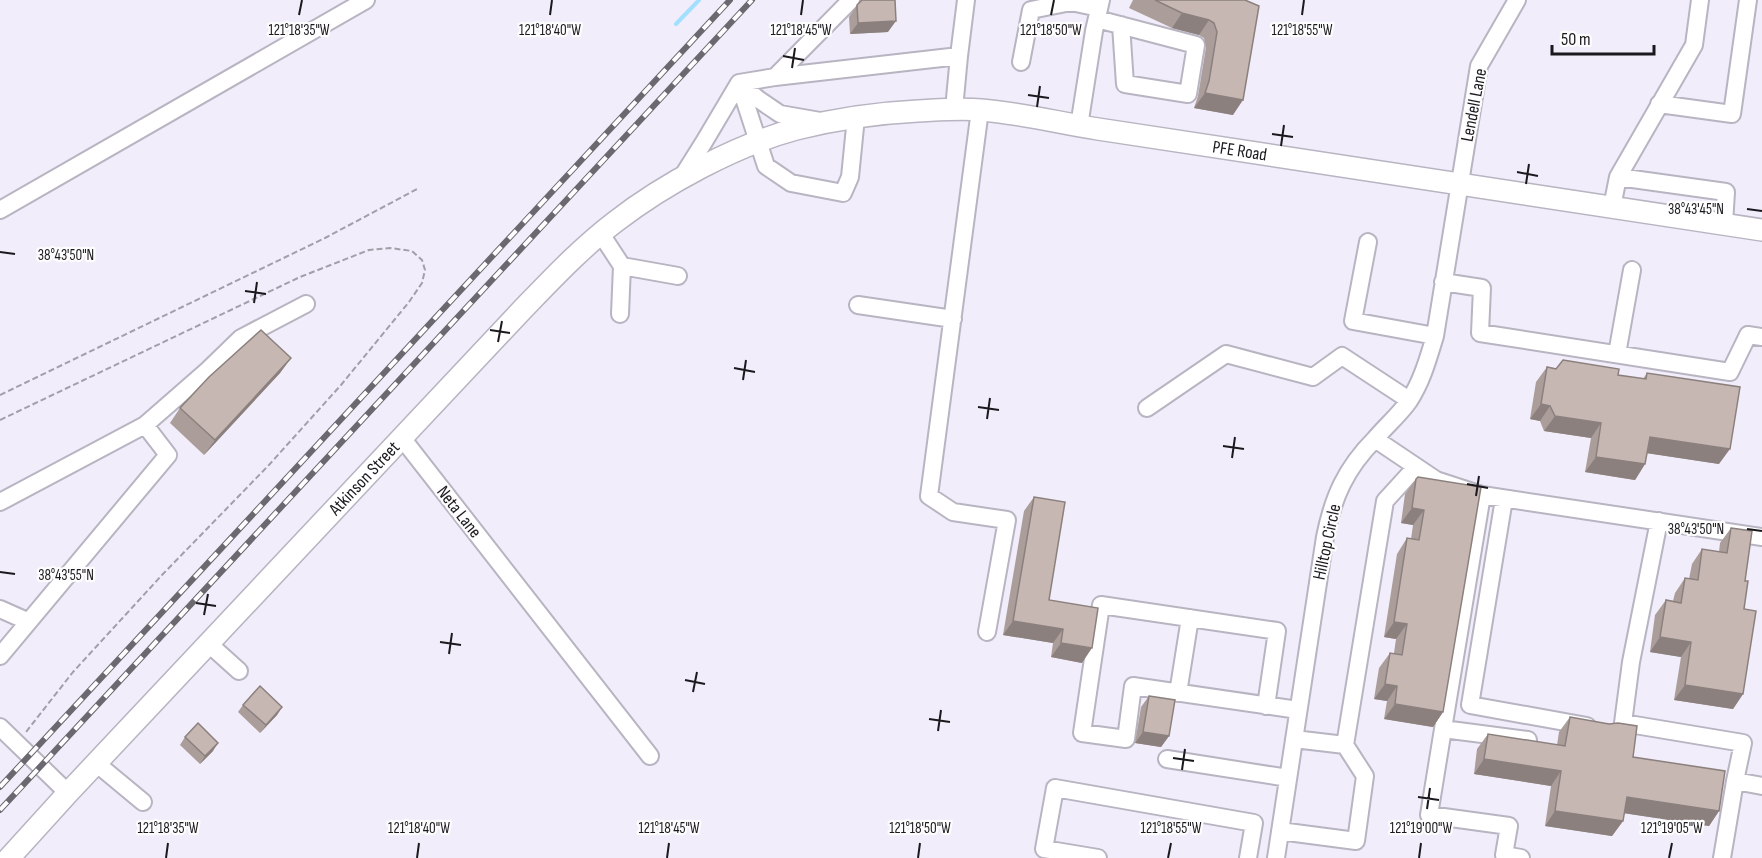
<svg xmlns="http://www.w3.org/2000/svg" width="1762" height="858" font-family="'Sofia Sans Condensed',sans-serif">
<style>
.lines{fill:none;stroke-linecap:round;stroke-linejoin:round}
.stream{stroke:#a2e0fe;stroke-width:4}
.minor-casing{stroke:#b8b4c1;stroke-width:20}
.major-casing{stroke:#b8b4c1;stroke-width:24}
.path{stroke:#a29fa9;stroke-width:2;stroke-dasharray:6 3;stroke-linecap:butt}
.minor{stroke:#fff;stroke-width:16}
.major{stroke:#fff;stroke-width:21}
.rail-casing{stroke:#6b6870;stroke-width:6}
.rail{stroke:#fdfdfd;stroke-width:4;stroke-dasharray:11;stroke-linecap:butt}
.wall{fill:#aa9d9a}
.shaded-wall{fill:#8b807d}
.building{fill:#c6b7b3;stroke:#8b807d;stroke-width:1.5}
.ticks{fill:none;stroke:#1b191e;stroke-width:2}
.labels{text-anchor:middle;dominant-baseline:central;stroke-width:4.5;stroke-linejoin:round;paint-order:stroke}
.street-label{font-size:18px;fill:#1b191e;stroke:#fdfdfd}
.ticks-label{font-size:15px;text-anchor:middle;fill:#1b191e;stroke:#fdfdfd;stroke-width:4.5;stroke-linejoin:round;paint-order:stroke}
</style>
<rect width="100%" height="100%" fill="#f1edfb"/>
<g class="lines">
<path class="stream" d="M676,24L699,0"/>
<g class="minor-casing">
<path id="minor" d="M1700,0L1694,45L1618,177L1726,192L1724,224
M1097,19L1196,45L1188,94L1125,84L1121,25
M959,56L966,0
M1021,62L1031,10L1071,2L1099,8
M775,77L851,0
M1659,104L1732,114L1748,0
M980,110L929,496L953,512L1007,520L987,632
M856,117L850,177L843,193L791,183L766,166L739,83L775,77L959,56L954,109
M1079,126L1094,31L1101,0
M682,177L704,142L739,83L758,99L780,114L820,121
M1612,207L1618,177
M0,210L366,0
M601,234L622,266L620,314
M1368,242L1353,321L1435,336
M622,266L678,276
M1443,282L1482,288L1480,333L1730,372L1748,335L1762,337
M858,305L953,319
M1617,354L1632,270
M1147,408L1226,354L1313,377L1342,356L1409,400
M402,438L650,756
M1375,439L1436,480L1482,495L1762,537
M1482,495L1443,729L1528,740
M1504,499L1470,705L1587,726
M0,502L145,425L208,370L241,338L306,304
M1659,521L1631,662L1623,723L1743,743L1735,781L1762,786
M0,609L27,621
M209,644L239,671
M0,656L168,455L145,425
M1178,693L1190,618
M1266,706L1277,631L1101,605L1082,733L1126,739L1133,686C1188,694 1243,702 1298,710
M0,727L68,793
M1443,729L1429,815L1509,826L1504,855L1521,858
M1294,739L1345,745L1385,501L1416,467
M1167,759L1288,778
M96,763L143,802
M1280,831L1356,841L1365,776L1345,745
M1098,858L1044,849L1055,788L1254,823L1248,858
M1276,858L1325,537C1333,497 1346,468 1375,439C1386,426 1399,415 1409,401C1422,381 1428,359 1435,336L1479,66L1517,0
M1722,858L1735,781"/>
</g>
<g class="major-casing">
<g id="major">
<path id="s1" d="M9,858L68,793L522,310C552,279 581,248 615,222C664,184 736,145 796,129C836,119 877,113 918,111C939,110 960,108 981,110C1021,113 1059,123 1098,129L1762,230"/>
</g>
</g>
<path class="path" d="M0,395L325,238L417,189
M0,420L300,277L369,250L390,248L412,251L422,260L425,270L422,283L409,302L341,385L268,466L162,575L73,672L26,732"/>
<use href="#minor" class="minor"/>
<use href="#major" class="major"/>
<g class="rail-casing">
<path id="rail" d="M0,787L730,0
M0,810L752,0"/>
</g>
<use href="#rail" class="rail"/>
</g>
<path class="wall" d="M1133,0H1245L1233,115L1194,108L1198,96L1206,47L1204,38L1199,35L1172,28L1129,8Z
M857,5L888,32L850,34L849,17Z
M291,358L280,373L204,455L170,423L180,408Z
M1547,367L1643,379L1647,373L1719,464L1647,453L1645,464L1635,480L1585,472L1591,438L1544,431L1540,421L1530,419L1536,382Z
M1416,479L1481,487L1443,712L1433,727L1384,719L1387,701L1374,699L1379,668L1390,653H1394L1396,639L1384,637L1397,554L1407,538L1411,539L1413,525L1401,523L1405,494Z
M1034,497L1049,600L1082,663L1051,657L1053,643L1003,635L1024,511Z
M1731,528L1745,581L1744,609L1743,694L1733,709L1674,700L1681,657L1650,652L1655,615L1666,600L1673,601L1675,593L1685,578L1689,579L1692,564L1702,549L1719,552L1720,543Z
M1149,696L1169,736L1161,747L1135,743L1141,707Z
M243,705L282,707L277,715L260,733L238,712Z
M1570,717L1719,811L1709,826L1624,813L1623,821L1612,836L1545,826L1551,786L1474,774L1477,749L1488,734L1557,745L1559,732Z
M185,737L213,751L200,764L180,745Z"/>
<path class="shaded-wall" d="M1182,13L1209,20L1199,35L1172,28Z
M896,21L888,32L850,34L858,23Z
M1205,93L1243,100L1233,115L1194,108Z
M291,358L280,373L204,455L215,440Z
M1541,404L1550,406L1540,421L1530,419Z
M1555,416L1601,423L1591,438L1544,431Z
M1650,437L1730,449L1719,464L1639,452Z
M1596,457L1645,464L1635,480L1585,472Z
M1412,508L1424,510L1413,525L1401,523Z
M1013,621L1063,629L1053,643L1003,635Z
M1394,622L1407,624L1396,639L1384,637Z
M1660,637L1691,642L1681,657L1650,652Z
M1061,643L1092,648L1082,663L1051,657Z
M1385,684L1397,686L1387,701L1374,699Z
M1685,685L1743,694L1733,709L1674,700Z
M1395,704L1443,712L1433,727L1384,719Z
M282,707L277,715L260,733L266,725Z
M1143,732L1169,736L1161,747L1135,743Z
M218,743L213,751L200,764L205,756Z
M1484,759L1561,771L1551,786L1474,774Z
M1627,797L1719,811L1709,826L1616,812Z
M1555,811L1623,821L1612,836L1545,826Z"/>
<path class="building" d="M862,0H895L896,21L858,23L857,5Z
M1155,0H1245L1259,6L1243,100L1205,93L1209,81L1217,32L1214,23L1209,20L1182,13Z
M261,330L291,358L215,440L180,408L209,377Z
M1563,360L1619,369L1618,375L1646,379L1647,373L1740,387L1730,449L1650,437L1645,464L1596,457L1601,423L1555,416L1550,406L1541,404L1547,367L1556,369Z
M1418,477L1481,487L1443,712L1395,704L1397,686L1385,684L1390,653L1402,655L1407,624L1394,622L1407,538L1419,540L1424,510L1412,508L1416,479Z
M1034,497L1065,502L1049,600L1098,608L1092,648L1061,643L1063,629L1013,621Z
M1731,528L1752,531L1745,581H1748L1744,609L1756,611L1743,694L1685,685L1691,642L1660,637L1666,600L1681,603L1685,578L1698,580L1702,549L1727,553Z
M260,686L282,707L266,725L243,705Z
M1149,696L1175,700L1169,736L1143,732Z
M1570,717L1609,724L1618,723L1637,726L1633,757L1725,771L1719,811L1627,797L1623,821L1555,811L1561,771L1484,759L1488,734L1565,746Z
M198,723L218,743L205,756L185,737Z"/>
<path class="ticks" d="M299,15L302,0M550,15L552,0M801,15L803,0M1051,15L1054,0M1302,15L1304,0M783,56L804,60M792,68L795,48M1028,95L1049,98M1037,107L1040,86M1272,134L1293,137M1281,146L1284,125M1517,172L1538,176M1526,184L1529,164M1747,209L1762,211M0,252L15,254M245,291L266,294M254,303L257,282M490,330L510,333M498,342L502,321M734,368L755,372M743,380L746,360M978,407L999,410M987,419L990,398M1223,446L1244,449M1232,458L1235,437M1467,484L1488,488M1476,496L1479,476M1747,529L1762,531M0,572L15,574M196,603L216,606M204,615L208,594M440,642L461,645M449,654L452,633M685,680L705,684M693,692L697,672M929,719L950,722M938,731L941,710M1173,758L1194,761M1182,770L1185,749M1418,797L1439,800M1427,809L1430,788M166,858L168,843M417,858L419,843M667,858L669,843M918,858L920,843M1168,858L1171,843M1419,858L1421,843M1669,858L1672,843"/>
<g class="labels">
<g class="street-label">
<text transform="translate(1474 105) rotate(-79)">Lendell Lane</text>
<text stroke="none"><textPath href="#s1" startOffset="1532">PFE Road</textPath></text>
<text stroke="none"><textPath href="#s1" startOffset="520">Atkinson Street</textPath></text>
<text transform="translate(459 512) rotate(52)">Neta Lane</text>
<text transform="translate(1327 542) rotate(-78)">Hilltop Circle</text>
</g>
</g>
<g class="ticks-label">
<text x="299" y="35">121°18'35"W</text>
<text x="550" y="35">121°18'40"W</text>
<text x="801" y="35">121°18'45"W</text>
<text x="1051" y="35">121°18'50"W</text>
<text x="1302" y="35">121°18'55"W</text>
<text x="1696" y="214">38°43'45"N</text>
<text x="66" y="260">38°43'50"N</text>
<text x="1696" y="534">38°43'50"N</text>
<text x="66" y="580">38°43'55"N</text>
<text x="168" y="833">121°18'35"W</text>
<text x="419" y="833">121°18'40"W</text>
<text x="669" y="833">121°18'45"W</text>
<text x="920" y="833">121°18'50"W</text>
<text x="1171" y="833">121°18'55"W</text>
<text x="1421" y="833">121°19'00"W</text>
<text x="1672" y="833">121°19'05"W</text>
</g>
<path d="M1552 45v9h102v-9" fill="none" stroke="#1b191e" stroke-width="3"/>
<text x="1561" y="45" font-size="18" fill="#1b191e" stroke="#fdfdfd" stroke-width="4.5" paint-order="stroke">50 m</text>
</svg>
